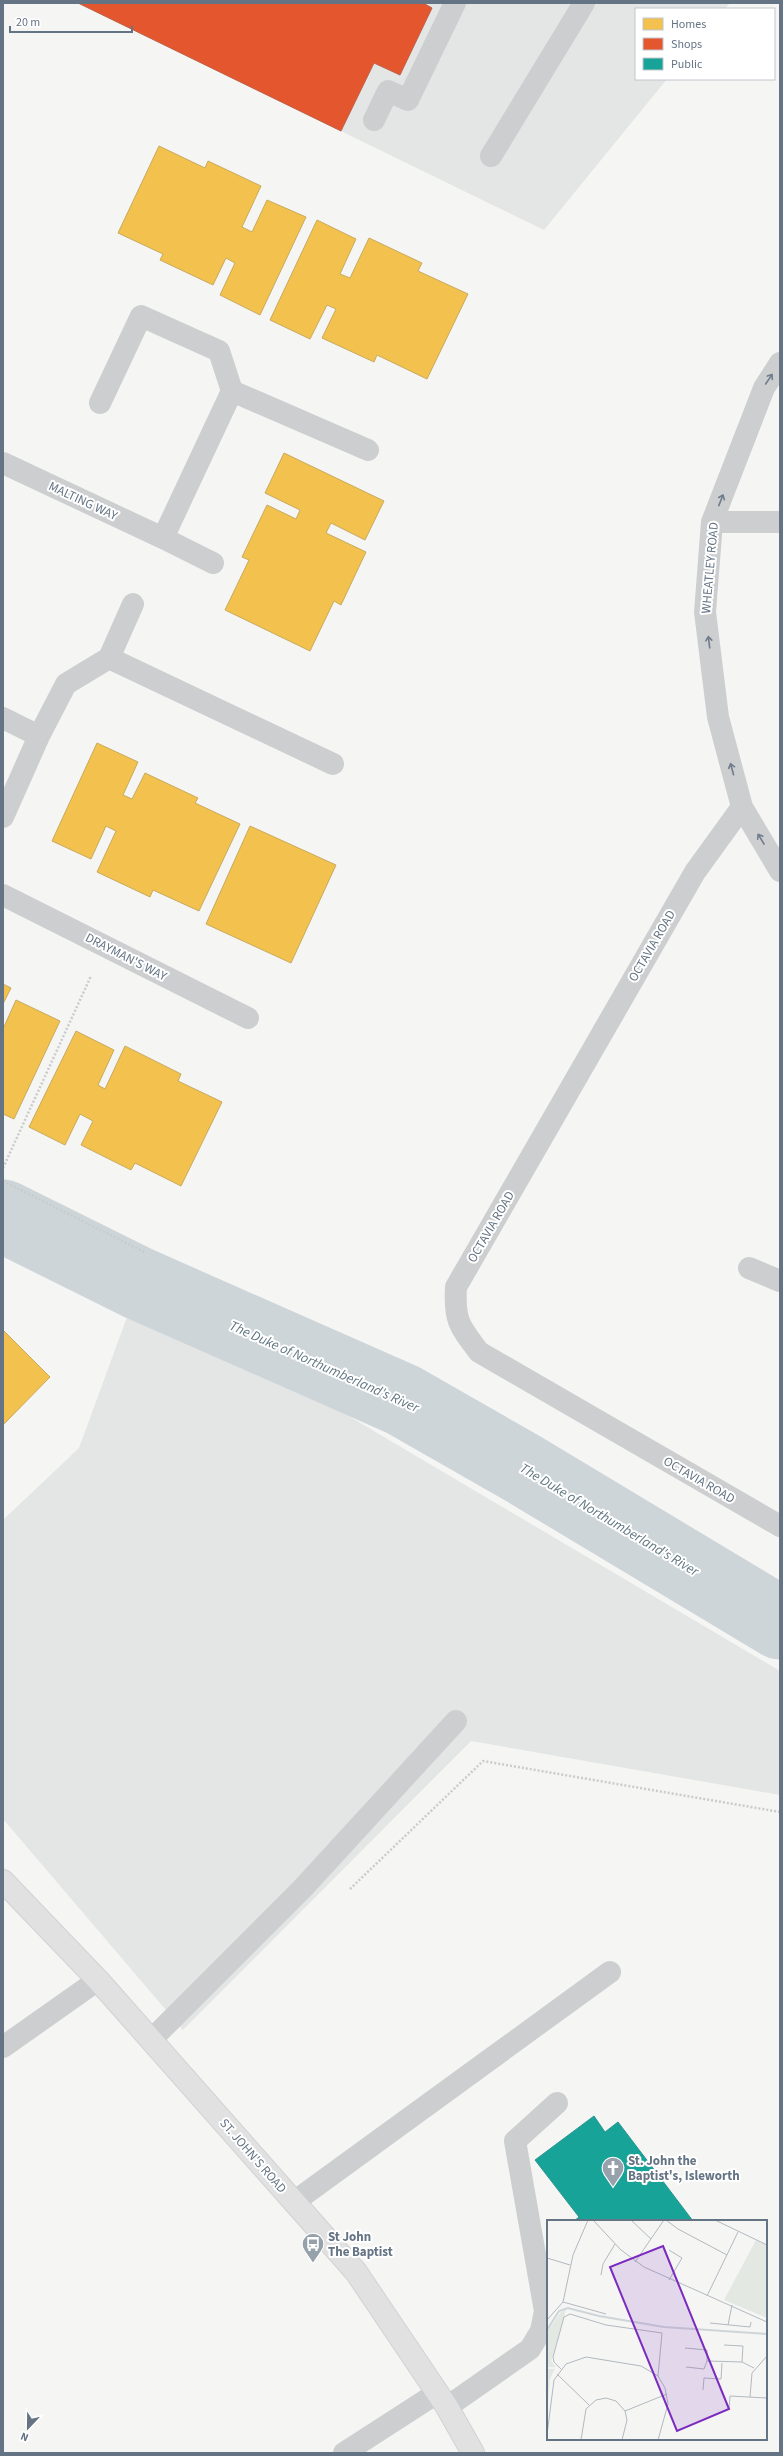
<svg xmlns="http://www.w3.org/2000/svg" width="783" height="2456" font-family="'Source Sans 3',sans-serif">
<style>
.built{fill:#e4e5e5}
.homes{fill:#f2c14e;stroke:#c8aa5e}
.shops{fill:#e4572e;stroke:#be6048}
.public{fill:#17a398;stroke:#2e9592}
.lines{fill:none;stroke-linecap:round;stroke-linejoin:round}
.river{stroke:#ced5d9;stroke-width:73}
.secondary-casing{stroke:#d1d2d3;stroke-width:24}
.path{stroke:#cacbcc;stroke-width:2.5;stroke-dasharray:2 2;stroke-linecap:butt}
.service{stroke:#cdcecf;stroke-width:22}
.minor{stroke:#cdcecf;stroke-width:22}
.secondary{stroke:#e1e1e2;stroke-width:22}
.oneway{stroke:#6f7d8c}
.labels{text-anchor:middle;dominant-baseline:central;stroke-width:4;stroke-linejoin:round;paint-order:stroke}
.street-label{font-size:13px;fill:#657484;stroke:#fff}
.poi-label{font-size:13px;font-weight:bold;fill:#657484;stroke:#fff;text-anchor:start}
.water-label{font-size:14px;font-style:italic;fill:#617681;stroke:#fff}
.inset-river{fill:none;stroke:#ced5d9;stroke-width:2}
.inset-road{fill:none;stroke:#b2b9c0;stroke-width:1}
.view{fill:#7b2cbf;fill-opacity:0.15;stroke:#7b2cbf;stroke-width:2}
.inset-edge{fill:none;stroke:#657484;stroke-width:2}
</style>
<rect width="100%" height="100%" fill="#f5f5f4"/>
<path class="built" d="M78,3H730L725,9H636V79H667L544,230Z
M127,1317L335,1408L780,1671V1795L471,1741L183,2030L3,1819V1520L79,1448Z"/>
<path class="homes" d="M159,146L205,168L208,161L261,186L242,227L252,232L267,200L306,217L260,315L220,295L235,263L226,258L213,285L160,260L163,254L118,233Z
M317,220L356,239L340,274L350,278L369,238L422,263L418,271L468,294L427,379L377,355L374,362L322,338L336,309L327,305L310,339L270,320Z
M284,453L384,501L365,540L331,523L326,533L366,552L341,605L334,601L310,651L225,610L249,560L242,557L267,505L296,519L300,510L265,493Z
M97,743L138,762L123,795L132,799L145,773L198,798L195,803L240,824L199,911L153,890L150,897L97,872L116,831L106,826L91,859L52,841Z
M250,826L336,865L291,963L206,924Z
M3,984L11,988L3,1004Z
M16,1000L60,1021L14,1119L3,1114V1029Z
M76,1031L114,1050L98,1085L105,1089L125,1046L181,1074L178,1081L222,1102L181,1186L135,1163L131,1170L81,1145L93,1121L80,1114L65,1145L29,1127Z
M3,1330L50,1377L3,1425Z"/>
<path class="shops" d="M78,3H423L432,8L400,75L374,63L341,131Z"/>
<path class="public" d="M594,2116L605,2132L618,2122L693,2221H574L579,2217L535,2160Z"/>
<g class="lines">
<path class="river" d="M3,1216L138,1283L403,1400L522,1468L780,1623"/>
<g class="secondary-casing">
<path id="secondary" d="M3,1881L98,1980L356,2272L447,2407L473,2453"/>
</g>
<path class="path" d="M3,1168L91,976
M3,1181L144,1252
M350,1889L483,1761L780,1812"/>
<path class="service" d="M374,120L388,91L408,100L455,3
M491,156L584,3
M100,403L141,316L219,351L232,391L368,450
M109,658L133,604
M749,1268L780,1281
M151,2040L302,1889L456,1721
M294,2202L610,1972
M447,2407L530,2349L541,2331L545,2311L515,2141L557,2103"/>
<path class="minor" d="M780,363L764,388L712,522L705,612L718,717L742,807L780,871
M3,463L163,538L232,391
M712,522H780
M163,538L213,563
M3,718L39,736L3,817
M39,736L66,684L109,658L333,764
M742,807L695,872L456,1287C454,1320 459,1326 479,1352L780,1526
M3,895L248,1018
M3,2047L98,1980
M344,2453L437,2393"/>
<use href="#secondary" class="secondary"/>
</g>
<defs><path id="oneway-shaft" d="M-6 0H5M1.5-3L5.5 0L1.5 3" fill="none" stroke-width="1.6" stroke-linecap="round" stroke-linejoin="round"/></defs>
<g class="oneway">
<use href="#oneway-shaft" transform="translate(769 379) rotate(-56)"/>
<use href="#oneway-shaft" transform="translate(721 500) rotate(-69)"/>
<use href="#oneway-shaft" transform="translate(709 642) rotate(-97)"/>
<use href="#oneway-shaft" transform="translate(732 769) rotate(-105)"/>
<use href="#oneway-shaft" transform="translate(761 839) rotate(-121)"/>
</g>
<defs>
<g id="church-pin" transform="scale(1.15)"><path d="M0 17L-7.5 6A9.5 9.5 0 1 1 7.5 6Z" fill="#97a1ab" stroke="#fff"/><path d="M-1.2-6h2.4v3.5h3.3v2.4h-3.3V6h-2.4V-.1h-3.3v-2.4h3.3Z" fill="#fff"/></g>
<g id="bus-pin" transform="scale(1.15)"><path d="M0 17L-7.5 6A9.5 9.5 0 1 1 7.5 6Z" fill="#97a1ab" stroke="#fff"/><path d="M-5-6H5V4H4V6H2V4H-2V6H-4V4H-5ZM-3.5-4V0h7V-4ZM-3.5 1.2v1.5H-2V1.2ZM2 1.2v1.5H3.5V1.2Z" fill="#fff"/></g>
</defs>
<g fill-rule="evenodd">
<use href="#church-pin" x="613" y="2168"/>
<use href="#bus-pin" x="313" y="2244"/>
</g>
<g class="labels">
<g class="street-label">
<text transform="translate(83 501) rotate(25)">MALTING WAY</text>
<text transform="translate(710 568) rotate(-85)">WHEATLEY ROAD</text>
<text transform="translate(652 946) rotate(-60)">OCTAVIA ROAD</text>
<text transform="translate(126 957) rotate(27)">DRAYMAN'S WAY</text>
<text transform="translate(491 1227) rotate(-60)">OCTAVIA ROAD</text>
<text transform="translate(699 1480) rotate(30)">OCTAVIA ROAD</text>
<text transform="translate(253 2156) rotate(49)">ST. JOHN'S ROAD</text>
</g>
<g class="poi-label">
<text x="628" y="2161">St. John the<tspan x="628" dy="15">Baptist's, Isleworth</tspan></text>
<text x="328" y="2237">St John<tspan x="328" dy="15">The Baptist</tspan></text>
</g>
<g class="water-label">
<text transform="translate(324 1367) rotate(24)">The Duke of Northumberland's River</text>
<text transform="translate(609 1520) rotate(31)">The Duke of Northumberland's River</text>
</g>
</g>
<g transform="translate(547 2220)">
<rect width="220" height="220" fill="#f5f5f4"/>
<path d="M209,20L220,25V98L177,80ZM19,90L4,141L9,147H1V149H8L3,159L0,189V112L14,92Z" fill="#e4e8e2"/>
<path class="inset-river" d="M0,110L12,91L21,88L52,96L117,107L220,114"/>
<path class="inset-road" d="M46,0L74,30L97,47L220,102M84,0L104,19M119,0L131,9L180,35M168,0L220,25M122,30L135,38L122,60M0,38L23,45M88,42L117,0M54,55L56,44L68,24M160,76L191,12M16,82L59,94M0,100L16,82L26,35L41,0M163,103L203,107L204,102M181,105L185,85M177,125L196,126L195,142M138,128L160,130V141L195,142L207,148M139,147L157,149L160,141M14,149L7,142L6,137L17,97L23,94L59,105L115,113L111,156M10,154L42,185M156,170L157,158L174,159L175,143M203,177L205,153L220,136M182,190L183,176L220,178M78,191L120,174M0,215L7,160L19,144L39,137L94,146L111,156L118,168L121,184L111,220M34,220L39,189L49,180L59,178L69,181L78,191L80,200L75,220"/>
<path class="view" d="M116,26L182,189L130,211L63,47Z"/>
<rect width="220" height="220" class="inset-edge"/>
</g>
<rect width="783" height="2456" fill="none" stroke="#657484" stroke-width="8"/>
<rect x="635" y="8" width="140" height="72" fill="#ffffff" stroke="#c1c7ce"/>
<rect x="643" y="18" width="20" height="12" fill="#f2c14e" stroke="#c1c7ce"/>
<text x="671" y="28" font-size="12" fill="#657484">Homes</text>
<rect x="643" y="38" width="20" height="12" fill="#e4572e" stroke="#c1c7ce"/>
<text x="671" y="48" font-size="12" fill="#657484">Shops</text>
<rect x="643" y="58" width="20" height="12" fill="#17a398" stroke="#c1c7ce"/>
<text x="671" y="68" font-size="12" fill="#657484">Public</text>
<g transform="translate(28 2428) rotate(202)" stroke="#ffffff" stroke-width="3" paint-order="stroke">
<path d="M0-3L7 15L0 10L-7 15Z" fill="#657484"/>
<text y="-6" font-size="11" font-weight="bold" text-anchor="middle" fill="#657484">N</text>
</g>
<path d="M10 26v6h122v-6" fill="none" stroke="#657484" stroke-width="2"/>
<text x="16" y="26" font-size="12" fill="#657484" stroke="#ffffff" stroke-width="3" paint-order="stroke">20 m</text>
</svg>
